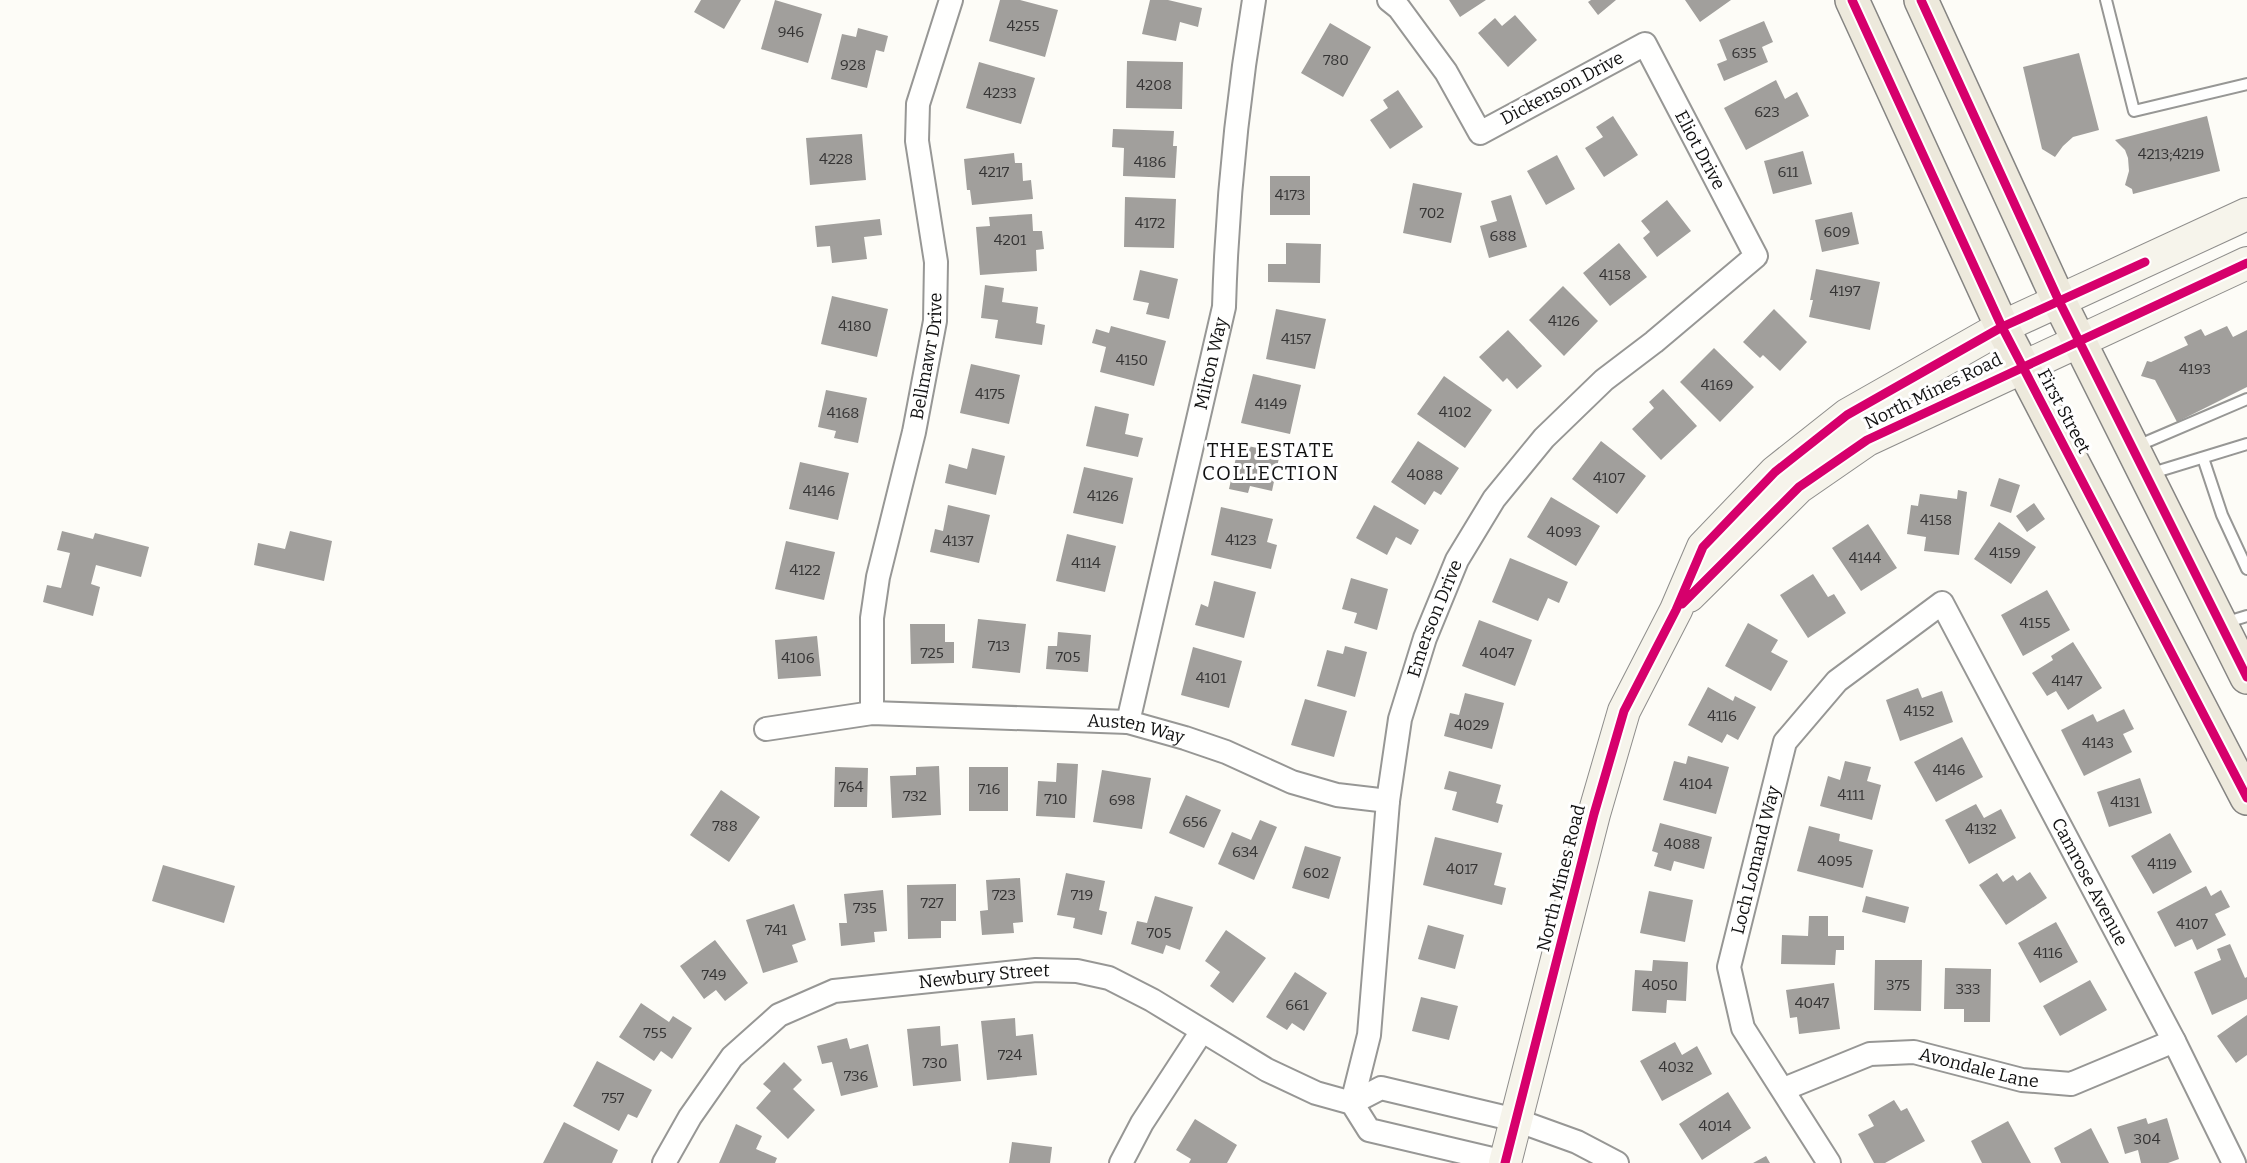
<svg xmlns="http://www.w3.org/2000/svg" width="2247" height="1163" font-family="Bitter,serif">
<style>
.building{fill:#a19f9c}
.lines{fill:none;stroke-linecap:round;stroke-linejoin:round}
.service-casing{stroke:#979795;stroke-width:14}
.minor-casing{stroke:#979795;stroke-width:26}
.secondary-casing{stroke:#8e8d8b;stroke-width:34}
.primary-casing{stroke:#858482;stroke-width:36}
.service{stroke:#fffffe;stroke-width:10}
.minor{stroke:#fffffe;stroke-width:22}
.secondary{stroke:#f6f4eb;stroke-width:32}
.primary{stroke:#ede9dc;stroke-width:33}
.cycleway-casing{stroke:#fff;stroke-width:13}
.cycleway{stroke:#d6006c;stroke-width:9}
.labels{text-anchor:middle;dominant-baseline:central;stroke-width:6;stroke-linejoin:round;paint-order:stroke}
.number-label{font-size:15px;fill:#353434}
.street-label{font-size:18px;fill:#111;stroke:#fff}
.neighbourhood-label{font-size:20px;letter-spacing:1.5px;fill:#111;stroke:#fff}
</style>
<rect width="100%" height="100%" fill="#fdfcf7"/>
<path class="building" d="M701,0H741L724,29L694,12Z
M775,0L822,14L808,63L761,49Z
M1000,0H1020L1058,10L1045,57L989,41Z
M1150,0H1168L1202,8L1198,27L1180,22L1176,41L1142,34Z
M1449,0H1486L1460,17Z
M1591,0H1616L1598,15L1588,2Z
M1685,0H1731L1700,22Z
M1515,15L1537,40L1508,67L1478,33L1495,18L1502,26Z
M1764,21L1773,42L1762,47L1768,62L1724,81L1717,64L1727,60L1719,40Z
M1330,23L1371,47L1343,97L1301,73Z
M858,28L888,36L884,52L876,50L867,88L831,79L842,34L856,37Z
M2079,53L2099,130L2073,137L2063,146L2055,157L2042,149L2023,67Z
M1127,61L1183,62L1182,109L1126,108Z
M979,62L1035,78L1021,124L966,108Z
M1776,80L1785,99L1797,92L1809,116L1746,150L1724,108Z
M1398,90L1423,127L1390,149L1370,120L1388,108L1383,100Z
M1613,116L1638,155L1604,177L1585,148L1603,137L1596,127Z
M2207,116L2220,171L2133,194L2132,189L2125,185L2129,171L2128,158L2125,150L2115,140Z
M1113,129L1174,131L1173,146H1177L1175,178L1123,176L1124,148L1112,147Z
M862,134L866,180L810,185L806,138Z
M1803,151L1812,184L1773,194L1764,161Z
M1014,153L1015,163H1022L1023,181L1031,180L1033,199L972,205L970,190H967L964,159Z
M1557,155L1575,189L1546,205L1527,171Z
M1270,176H1310V215H1270Z
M1413,183L1462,193L1451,243L1403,233Z
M1511,195L1527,247L1489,258L1480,226L1497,221L1491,201Z
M1125,197L1176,199L1174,248L1124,247Z
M1667,200L1691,231L1657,257L1643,238L1650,232L1641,221Z
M1852,212L1859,244L1822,252L1815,220Z
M1032,214L1033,231H1042L1044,249L1036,250L1037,271L980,275L976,227L990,226L989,217Z
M880,219L882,235L864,237L867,259L832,263L830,246L817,247L815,226Z
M1286,243L1321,244L1320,283L1268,282V264H1286Z
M1619,243L1647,277L1610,306L1583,273Z
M1816,269L1880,282L1870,330L1809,317L1813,300H1810Z
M1140,270L1178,279L1169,319L1146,314L1149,303L1133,300Z
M985,285L1004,288L1002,302L1038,307L1036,323L1045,325L1042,345L995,338L998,320L981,318Z
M1563,286L1598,321L1564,356L1529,320Z
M832,296L888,309L877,357L821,344Z
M1276,309L1326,319L1315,369L1266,359Z
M1774,309L1807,342L1780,371L1763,355L1760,358L1743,342Z
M1111,326L1166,341L1154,386L1100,372L1106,347L1092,343L1096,329L1109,333Z
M2227,326L2233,337L2247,330V387L2177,422L2155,380L2141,376L2147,361L2151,362L2188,345L2184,337L2201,329L2205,336Z
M1508,330L1542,366L1517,389L1507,378L1503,382L1479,357Z
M1714,348L1754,387L1720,422L1680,382Z
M971,364L1020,375L1009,424L960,413Z
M1253,374L1301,385L1290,434L1241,423Z
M1444,376L1492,410L1465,448L1417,414Z
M1663,389L1697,426L1661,460L1632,429L1654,408L1649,402Z
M826,390L867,398L858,443L834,438L836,431L818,427Z
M1095,406L1129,414L1125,434L1143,438L1138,457L1086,446Z
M1418,441L1459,468L1441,495L1434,491L1425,505L1391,482Z
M1601,441L1646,476L1617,514L1572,479Z
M1239,444L1280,453L1272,491L1250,486L1248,493L1229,489Z
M972,448L1005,456L996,495L945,483L949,464L967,469Z
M800,462L849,473L838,520L789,509Z
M1084,467L1133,478L1123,524L1073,513Z
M1999,478L2020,485L2011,513L1990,506Z
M1958,490L1967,492L1959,555L1924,551L1926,537L1907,534L1911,505L1918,506L1920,494L1957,499Z
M1551,497L1600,526L1576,566L1527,537Z
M2034,503L2045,519L2027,532L2016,516Z
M948,505L990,515L979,563L930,552L935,529L943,531Z
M1374,505L1419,530L1411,545L1396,537L1387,555L1356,538Z
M1221,507L1273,519L1267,542L1277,545L1271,569L1211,555Z
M1999,522L2036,547L2011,584L1974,559Z
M1868,524L1897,568L1861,591L1832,548Z
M62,531L93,539L95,533L149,547L141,577L96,565L91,584L100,587L93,616L43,602L47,585L61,588L70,553L57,550Z
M290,531L332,541L324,581L254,565L258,543L285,549Z
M1067,534L1116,546L1105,592L1056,581Z
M786,541L835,552L824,600L775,589Z
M1510,558L1568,582L1559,603L1548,598L1538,621L1492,602Z
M1813,574L1828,597L1834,594L1846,613L1808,638L1780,595Z
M1351,578L1388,589L1377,630L1354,623L1357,613L1342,609Z
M1214,581L1256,592L1244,638L1195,625L1201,604L1208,607Z
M2047,590L2070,630L2023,656L2001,615Z
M978,619L1026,624L1020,673L972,668Z
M1479,620L1532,640L1515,686L1462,666Z
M1748,623L1778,640L1771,652L1788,661L1771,691L1725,666Z
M910,624H945V642H954V663L911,664Z
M1058,632L1091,635L1088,672L1046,669L1048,646H1057Z
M817,636L821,676L778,679L775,640Z
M2073,642L2102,688L2068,710L2056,691L2047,696L2032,673L2053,660L2051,656Z
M1345,646L1367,652L1355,697L1317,686L1327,650L1343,654Z
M1193,647L1242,661L1229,708L1181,695Z
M1708,687L1733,701L1735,696L1756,707L1738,740L1727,734L1722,743L1688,725Z
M1918,688L1922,698L1942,691L1953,722L1900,741L1886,700Z
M1465,693L1504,703L1492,749L1444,736L1450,713L1459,715Z
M1305,699L1347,711L1334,757L1291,745Z
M2124,709L2134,729L2123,734L2132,752L2084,776L2061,730L2093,714L2097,722Z
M1962,737L1983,777L1936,802L1914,762Z
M1688,756L1729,767L1716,814L1663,800L1674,761L1686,764Z
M1845,761L1871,767L1867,781L1881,785L1872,820L1820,806L1828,776L1840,780Z
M1057,763L1078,764L1075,818L1036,816L1038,781L1056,782Z
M939,766L941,815L892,818L890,776L916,775V767Z
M835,767L868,768L867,807H834Z
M969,767H1008V811H969Z
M1102,770L1151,778L1142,829L1093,822Z
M1449,771L1501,785L1496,803L1503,805L1498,823L1452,810L1457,792L1444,789Z
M2140,778L2152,813L2109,827L2097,792Z
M721,790L760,817L729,862L690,835Z
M1186,795L1221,810L1204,848L1169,833Z
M1976,804L1984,818L2001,809L2016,838L1969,864L1945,820Z
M1260,820L1277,827L1254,880L1218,864L1232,832L1251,840Z
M1660,823L1712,837L1704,869L1674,861L1671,871L1654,866L1658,853L1652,851Z
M1809,826L1840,834L1839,841L1873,850L1863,888L1797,871Z
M2170,833L2192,872L2153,894L2131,856Z
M1435,837L1502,853L1494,885L1506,888L1502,905L1423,885Z
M1305,846L1341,857L1329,899L1292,888Z
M163,865L235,886L224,923L152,901Z
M2030,872L2047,898L2006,925L1979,885L1997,873L2003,882L2013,875L2017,881Z
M1066,873L1105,881L1099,910L1107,912L1102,935L1073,928L1075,918L1057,915Z
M1020,878L1023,922L1013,923L1014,933L982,935L980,911L988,910L986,880Z
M956,884V921H941V938L908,939L907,885Z
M2206,886L2211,896L2221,890L2230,907L2215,914L2226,935L2197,950L2192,939L2175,947L2157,912Z
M883,890L887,931L874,932L875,942L841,946L839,923H847L844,894Z
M1649,891L1693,900L1685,942L1640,933Z
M1155,896L1193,907L1180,950L1166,945L1163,954L1131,944L1137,921L1147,923Z
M1866,896L1909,907L1905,923L1862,912Z
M794,904L806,940L792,945L798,962L763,973L746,920Z
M1809,916H1828V936H1844V950H1836L1835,965L1781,964L1782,935L1808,936Z
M2056,922L2078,962L2040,983L2018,943Z
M1428,925L1464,935L1455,969L1418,959Z
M1226,930L1266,958L1233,1003L1210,986L1220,972L1205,961Z
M715,940L748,983L725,1001L716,990L704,999L680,966Z
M2230,944L2245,978L2247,977V999L2212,1015L2194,972L2221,960L2217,949Z
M1653,960L1688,962L1686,1001L1667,1000L1666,1013L1632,1011L1635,970L1652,971Z
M1875,960H1922L1921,1011L1874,1010Z
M1945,968L1991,969L1990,1022H1964V1009H1944Z
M1295,972L1327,993L1304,1031L1292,1023L1287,1030L1266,1017Z
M2090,980L2107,1010L2060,1036L2043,1006Z
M1834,983L1840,1029L1799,1034L1797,1017L1790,1018L1786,990Z
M1421,997L1458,1006L1449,1040L1412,1031Z
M641,1003L669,1022L673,1016L692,1028L672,1059L661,1051L654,1061L619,1037Z
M2247,1015V1055L2236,1063L2217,1036Z
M1015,1018L1016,1036L1033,1034L1037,1075L987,1080L981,1021Z
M940,1026L941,1046L958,1044L961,1081L913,1086L907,1029Z
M847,1038L850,1049L868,1044L878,1087L841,1096L832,1062L822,1064L817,1046Z
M1675,1042L1682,1055L1697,1046L1712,1074L1662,1101L1640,1061Z
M597,1061L652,1090L637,1118L628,1114L619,1131L573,1106Z
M784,1062L802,1080L793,1089L815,1110L788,1139L756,1108L771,1091L763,1084Z
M1728,1092L1751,1128L1702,1160L1679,1124Z
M1894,1100L1901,1111L1907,1108L1925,1141L1885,1163H1874L1858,1134L1874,1126L1868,1115Z
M2146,1118L2148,1124L2167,1118L2179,1159L2168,1163H2141L2138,1150L2125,1154L2117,1127Z
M1195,1119L1237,1145L1227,1163H1189L1191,1159L1176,1150Z
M2008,1121L2031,1163H1982L1971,1141Z
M564,1122L618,1150L612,1163H543Z
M736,1124L762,1136L756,1149L777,1158L775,1163H719Z
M2091,1128L2109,1163H2061L2054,1148Z
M1012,1142L1052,1147L1050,1163H1009Z
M1766,1156L1770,1163H1753Z"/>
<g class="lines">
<g class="service-casing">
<path id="service" d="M2106,0L2134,111L2247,84
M2137,446L2247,399
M2203,458L2222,515L2247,569
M2149,474L2247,444
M2224,623L2247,616"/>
</g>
<g class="minor-casing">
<g id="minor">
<path id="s1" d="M872,713V618L878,577L914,432L935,321L936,262L917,141L918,104L951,0"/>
<path id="s2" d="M1128,722L1224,307C1227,204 1237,102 1254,0"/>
<path id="s3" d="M766,729L872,713L1128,722L1185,738L1226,752L1292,782L1337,795L1388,801"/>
<path id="s4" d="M1784,1089L1870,1054L1914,1052L2022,1080L2071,1084L2174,1041"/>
<path id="s5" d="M1352,1103L1369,1035L1388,801L1400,719L1425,638L1457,560L1494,499L1544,438L1604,380L1654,342L1756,256L1645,44L1480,133L1446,72L1399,8L1389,0"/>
<path d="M1352,1103L1381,1088L1516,1120L1577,1142L1617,1163"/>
<path id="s6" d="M664,1163L690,1117L732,1057L779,1015L834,991L1036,970L1077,971L1109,978L1152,1000L1267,1070L1316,1093L1352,1103L1369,1130L1509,1163"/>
<path d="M1121,1163L1142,1123L1202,1031"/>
<path id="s7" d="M1829,1163L1743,1028L1729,967L1785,742L1837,681L1942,603L2174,1041L2234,1163"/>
</g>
</g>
<g class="secondary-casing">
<path id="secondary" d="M1689,596L1799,487L1867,440L2247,263
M1505,1163L1594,814L1624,711L1676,610L1703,547L1775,472L1847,415L2002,327L2247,214"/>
</g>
<g class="primary-casing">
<path id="primary" d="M1852,0L2002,327L2247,798
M1921,0L2059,301L2247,677"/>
</g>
<use href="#service" class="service"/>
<use href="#minor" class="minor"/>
<use href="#secondary" class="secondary"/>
<use href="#primary" class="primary"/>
<g class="cycleway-casing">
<path id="cycleway" d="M1852,0L2002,327L2247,798
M1921,0L2059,301L2247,677
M1682,604L1799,487L1867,440L2247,263
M1505,1163L1594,814L1624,711L1676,610L1703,547L1775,472L1847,415L2002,327L2145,262"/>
</g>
<use href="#cycleway" class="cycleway"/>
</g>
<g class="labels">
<g class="number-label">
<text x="1023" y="26">4255</text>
<text x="791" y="32">946</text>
<text x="1744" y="53">635</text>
<text x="1336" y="60">780</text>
<text x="853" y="65">928</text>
<text x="1154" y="85">4208</text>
<text x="1000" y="93">4233</text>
<text x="1767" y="112">623</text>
<text x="2171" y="154">4213;4219</text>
<text x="836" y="159">4228</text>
<text x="1150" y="162">4186</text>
<text x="994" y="172">4217</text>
<text x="1788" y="172">611</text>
<text x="1290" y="195">4173</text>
<text x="1432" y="213">702</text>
<text x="1150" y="223">4172</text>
<text x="1837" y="232">609</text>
<text x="1503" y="236">688</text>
<text x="1010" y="240">4201</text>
<text x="1615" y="275">4158</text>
<text x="1845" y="291">4197</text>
<text x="1564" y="321">4126</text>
<text x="855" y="326">4180</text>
<text x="1296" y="339">4157</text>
<text x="1132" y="360">4150</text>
<text x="2195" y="369">4193</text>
<text x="1717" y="385">4169</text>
<text x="990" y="394">4175</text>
<text x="1271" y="404">4149</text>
<text x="1455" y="412">4102</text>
<text x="843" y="413">4168</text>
<text x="1425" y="475">4088</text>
<text x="1609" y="478">4107</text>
<text x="819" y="491">4146</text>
<text x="1103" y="496">4126</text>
<text x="1936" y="520">4158</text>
<text x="1564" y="532">4093</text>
<text x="1241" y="540">4123</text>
<text x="958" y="541">4137</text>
<text x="2005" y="553">4159</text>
<text x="1865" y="558">4144</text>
<text x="1086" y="563">4114</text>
<text x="805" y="570">4122</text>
<text x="2035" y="623">4155</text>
<text x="999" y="646">713</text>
<text x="932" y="653">725</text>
<text x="1497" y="653">4047</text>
<text x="1068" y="657">705</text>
<text x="798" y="658">4106</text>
<text x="1211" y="678">4101</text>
<text x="2067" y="681">4147</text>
<text x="1919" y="711">4152</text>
<text x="1722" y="716">4116</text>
<text x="1472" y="725">4029</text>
<text x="2098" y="743">4143</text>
<text x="1949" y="770">4146</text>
<text x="1696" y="784">4104</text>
<text x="851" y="787">764</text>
<text x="989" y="789">716</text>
<text x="1851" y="795">4111</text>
<text x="915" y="796">732</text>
<text x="1056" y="799">710</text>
<text x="1122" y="800">698</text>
<text x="2125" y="802">4131</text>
<text x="1195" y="822">656</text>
<text x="725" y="826">788</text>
<text x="1981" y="829">4132</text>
<text x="1682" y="844">4088</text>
<text x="1245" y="852">634</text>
<text x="1835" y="861">4095</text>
<text x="2162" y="864">4119</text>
<text x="1462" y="869">4017</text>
<text x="1316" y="873">602</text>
<text x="1004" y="895">723</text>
<text x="1082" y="895">719</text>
<text x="932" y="903">727</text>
<text x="865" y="908">735</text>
<text x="2192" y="924">4107</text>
<text x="776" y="930">741</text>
<text x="1159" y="933">705</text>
<text x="2048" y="953">4116</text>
<text x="714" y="975">749</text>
<text x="1660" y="985">4050</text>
<text x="1898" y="985">375</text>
<text x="1968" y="989">333</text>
<text x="1812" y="1003">4047</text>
<text x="1297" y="1005">661</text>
<text x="655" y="1033">755</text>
<text x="1010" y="1055">724</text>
<text x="935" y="1063">730</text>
<text x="1676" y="1067">4032</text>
<text x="856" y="1076">736</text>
<text x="613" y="1098">757</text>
<text x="1715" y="1126">4014</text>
<text x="2147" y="1139">304</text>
</g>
<g class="street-label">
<text transform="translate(1562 88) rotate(-28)">Dickenson Drive</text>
<text transform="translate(1700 150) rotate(62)">Eliot Drive</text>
<text stroke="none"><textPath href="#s1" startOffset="363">Bellmawr Drive</textPath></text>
<text stroke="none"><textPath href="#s2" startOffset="368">Milton Way</textPath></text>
<text transform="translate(1933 391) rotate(-26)">North Mines Road</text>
<text transform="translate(2064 411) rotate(62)">First Street</text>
<text stroke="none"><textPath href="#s5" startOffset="494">Emerson Drive</textPath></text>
<text stroke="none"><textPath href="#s3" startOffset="372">Austen Way</textPath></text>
<text stroke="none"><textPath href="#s7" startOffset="333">Loch Lomand Way</textPath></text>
<text transform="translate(1561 878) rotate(-76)">North Mines Road</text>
<text stroke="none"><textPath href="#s7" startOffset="981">Camrose Avenue</textPath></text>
<text stroke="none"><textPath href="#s6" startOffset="400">Newbury Street</textPath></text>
<text stroke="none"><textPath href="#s4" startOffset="204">Avondale Lane</textPath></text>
</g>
<g class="neighbourhood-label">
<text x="1271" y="450">THE ESTATE<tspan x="1271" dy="23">COLLECTION</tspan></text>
</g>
</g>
</svg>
